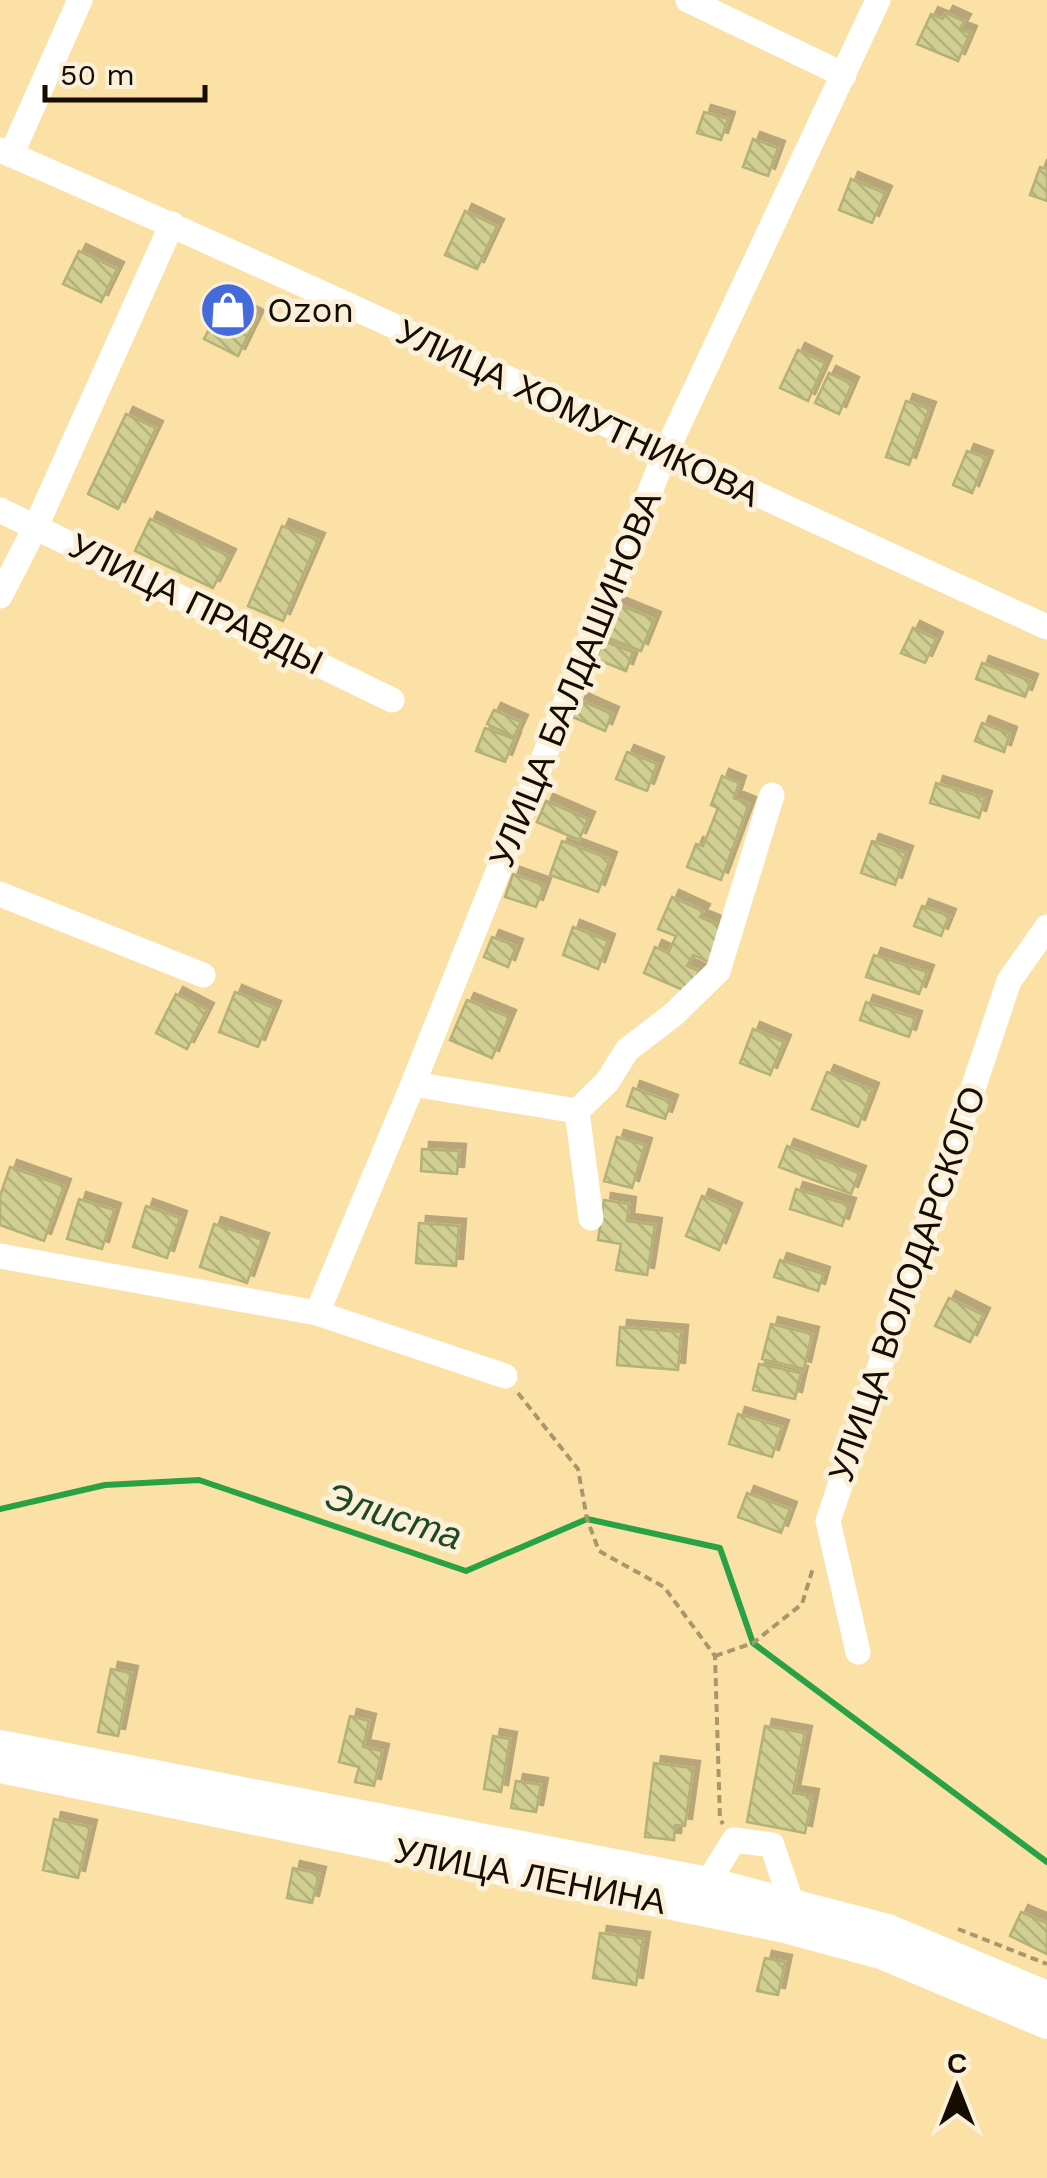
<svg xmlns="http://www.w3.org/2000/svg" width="1047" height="2178" font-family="'Work Sans',sans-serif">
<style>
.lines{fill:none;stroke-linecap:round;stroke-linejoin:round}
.stream{stroke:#29a145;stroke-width:6}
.building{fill:url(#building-back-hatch);stroke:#b3b175;stroke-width:2.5;filter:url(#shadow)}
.path{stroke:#aa966b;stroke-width:4;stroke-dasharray:8 5;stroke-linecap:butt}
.minor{stroke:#fff;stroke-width:25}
.major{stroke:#fff;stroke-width:30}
.labels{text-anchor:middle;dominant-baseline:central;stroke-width:10;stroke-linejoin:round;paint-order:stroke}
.poi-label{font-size:35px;fill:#160d00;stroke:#fbf0d9;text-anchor:start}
.street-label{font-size:35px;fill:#160d00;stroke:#fbf0d9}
.water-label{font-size:38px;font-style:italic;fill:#1d4924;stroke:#fbf0d9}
</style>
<defs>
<pattern id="building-back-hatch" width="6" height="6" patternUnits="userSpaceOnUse" patternTransform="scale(2.5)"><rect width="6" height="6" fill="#d0ce91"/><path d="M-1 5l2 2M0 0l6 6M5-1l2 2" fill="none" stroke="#b2b07b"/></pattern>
<filter id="shadow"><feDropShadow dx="7" dy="-7" stdDeviation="0" flood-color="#0004"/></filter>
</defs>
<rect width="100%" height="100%" fill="#fbe1a6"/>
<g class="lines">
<path class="stream" d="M0,1509L105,1485L199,1480L466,1571L587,1519L720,1548L753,1643L1047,1862"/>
</g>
<path class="building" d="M946,13L964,21L960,29L970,33L958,61L917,44L931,14L943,19Z
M704,112L728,119L721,140L697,133Z
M753,139L778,148L768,176L743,167Z
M1040,167L1047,169V201L1030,195Z
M851,179L885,193L872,223L839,210Z
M465,211L497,226L477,269L445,255Z
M79,251L117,269L101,302L63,284Z
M223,301L257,317L238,356L204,339Z
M798,350L825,363L808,401L780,388Z
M829,373L852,384L839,414L815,403Z
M906,401L929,409L909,465L886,457Z
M126,414L156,428L118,509L88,494Z
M967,451L986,458L972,493L953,485Z
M150,519L229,556L213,588L135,551Z
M282,526L318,540L283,621L248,606Z
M617,604L654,619L641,651L604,636Z
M913,628L936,639L925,663L901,653Z
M603,641L633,652L626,671L596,659Z
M982,663L1031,681L1025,697L976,679Z
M580,700L612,714L605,731L573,717Z
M494,710L521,722L514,737L487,724Z
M982,723L1010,734L1004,752L975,741Z
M485,728L514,739L505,762L476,751Z
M627,752L657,764L647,791L616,779Z
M722,776L739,783L734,798L749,804L721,880L687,867L696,844L703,846L718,808L711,805Z
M936,783L985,798L979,818L930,803Z
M546,801L588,819L579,840L537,822Z
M562,841L610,859L598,892L550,875Z
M872,841L906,853L895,885L861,873Z
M513,874L544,885L536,907L505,897Z
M672,897L703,911L700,917L724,927L709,962L693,955L687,966L699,971L690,993L644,973L655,947L668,953L676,936L658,929Z
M922,906L949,916L941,936L914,926Z
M573,927L608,941L598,969L563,955Z
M492,937L516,946L508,967L484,957Z
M874,955L927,972L919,994L866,977Z
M235,992L274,1008L258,1047L219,1032Z
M176,994L207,1010L187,1049L156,1033Z
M467,1000L509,1017L492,1058L450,1040Z
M866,1002L915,1018L909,1037L860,1020Z
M753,1029L784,1042L770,1075L740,1063Z
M827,1072L872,1090L858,1127L812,1109Z
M633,1088L671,1102L665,1119L627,1106Z
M617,1137L645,1145L632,1188L604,1181Z
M787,1146L859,1173L851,1194L779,1167Z
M422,1149L459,1151L457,1174L421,1171Z
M10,1167L64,1186L44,1241L0,1225V1196Z
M796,1189L849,1205L842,1226L790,1209Z
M702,1196L735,1210L719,1250L686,1236Z
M79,1199L114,1210L102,1249L67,1239Z
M604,1200L629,1204L627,1221L655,1225L647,1275L616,1270L621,1244L598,1240Z
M146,1206L180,1218L167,1258L133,1247Z
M419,1223L459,1226L456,1266L416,1263Z
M214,1224L262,1240L247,1283L200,1267Z
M780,1260L823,1274L818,1291L774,1277Z
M949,1298L983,1315L970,1342L935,1326Z
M771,1324L812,1334L804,1369L762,1359Z
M620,1327L681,1332L678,1370L617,1365Z
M759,1364L801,1373L795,1399L753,1390Z
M738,1414L782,1427L772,1457L729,1444Z
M747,1493L790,1509L781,1533L738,1517Z
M111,1669L131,1673L118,1736L98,1732Z
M350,1716L369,1721L363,1747L382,1751L374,1786L355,1782L359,1767L339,1762Z
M765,1726L805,1733L793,1793L812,1796L805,1833L747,1822Z
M493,1736L510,1739L501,1792L484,1789Z
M654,1763L693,1768L685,1826L675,1825L674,1840L645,1837Z
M516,1781L541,1785L536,1812L511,1808Z
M54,1819L90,1827L78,1878L43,1870Z
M293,1868L319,1874L312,1903L287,1898Z
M1021,1912L1047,1923V1954L1010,1936Z
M600,1933L643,1939L636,1985L593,1978Z
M765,1958L785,1962L778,1995L757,1991Z"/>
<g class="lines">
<path class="path" d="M518,1393L578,1469L587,1519L599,1551L664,1587L715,1656L720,1819L723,1824
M715,1656L753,1643L802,1604L813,1568
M958,1929L1047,1964"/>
<path class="minor" d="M688,0L844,75
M0,150C352,302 698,469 1047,627
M11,155L80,0
M0,510L392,700
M0,596L36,526L172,224
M0,894L203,975
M413,1084L577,1111L607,1082L627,1050L674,1014L718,971L772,795
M577,1111L591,1218
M0,1256L317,1313L505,1376
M317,1313L413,1084L665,454L878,0
M858,1652L828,1521L1009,981L1047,927
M708,1882L734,1840L772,1845L791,1901"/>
<path class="major" d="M0,1745L708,1882L888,1929L1047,1996
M0,1768L785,1928L881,1954L1047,2024"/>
</g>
<defs>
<g id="shop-disc" transform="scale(2.875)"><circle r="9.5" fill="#456adc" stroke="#fbf0d9"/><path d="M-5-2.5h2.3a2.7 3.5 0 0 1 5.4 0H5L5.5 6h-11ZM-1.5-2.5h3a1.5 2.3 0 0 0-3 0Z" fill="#fff"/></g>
</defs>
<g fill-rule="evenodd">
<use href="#shop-disc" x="228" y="310"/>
</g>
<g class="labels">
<g class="poi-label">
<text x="267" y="310">Ozon</text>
</g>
<g class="street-label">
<text transform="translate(578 413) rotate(25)">УЛИЦА ХОМУТНИКОВА</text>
<text transform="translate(196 604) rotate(26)">УЛИЦА ПРАВДЫ</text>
<text transform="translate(575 679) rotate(-68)">УЛИЦА БАЛДАШИНОВА</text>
<text transform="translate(907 1284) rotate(-71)">УЛИЦА ВОЛОДАРСКОГО</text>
<text transform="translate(530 1876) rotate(11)">УЛИЦА ЛЕНИНА</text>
</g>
<g class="water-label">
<text transform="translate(394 1516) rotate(18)">Элиста</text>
</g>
</g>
<g transform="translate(957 2088)" stroke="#fbf0d9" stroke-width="8" paint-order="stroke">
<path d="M0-8L18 38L0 25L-18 38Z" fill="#160d00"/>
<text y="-15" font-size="28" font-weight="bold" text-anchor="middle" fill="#160d00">С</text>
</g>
<path d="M45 85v15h160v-15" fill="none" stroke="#160d00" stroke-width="5"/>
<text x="60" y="85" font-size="30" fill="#160d00" stroke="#fbf0d9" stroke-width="8" paint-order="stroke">50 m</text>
</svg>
